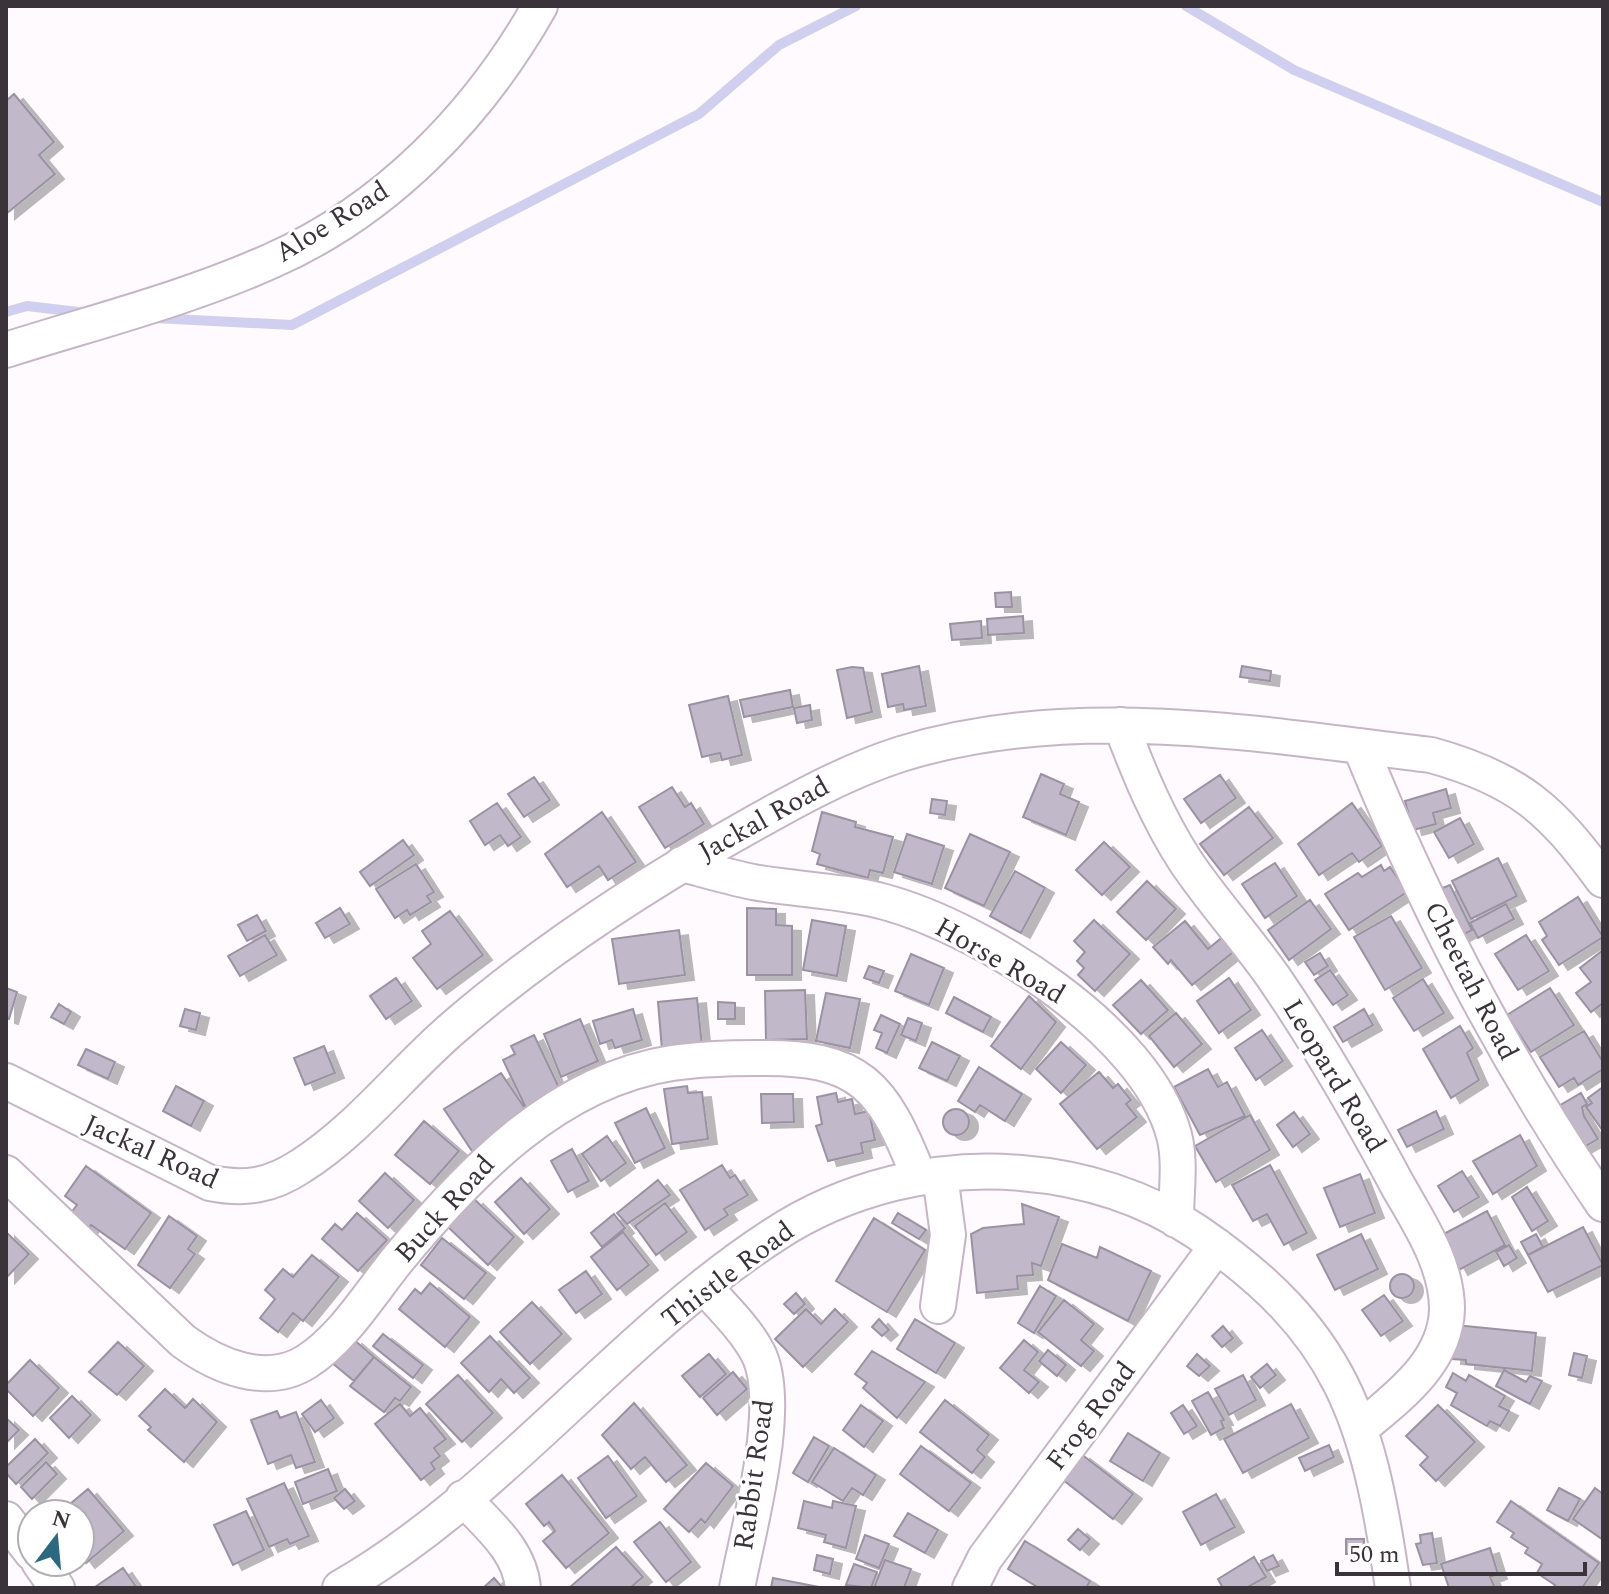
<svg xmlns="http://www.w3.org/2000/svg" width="1609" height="1594" font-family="Spectral,serif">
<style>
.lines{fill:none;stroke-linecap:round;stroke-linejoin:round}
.stream{stroke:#d0cfef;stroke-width:10}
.building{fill:#c1b8ca;stroke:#9a92a3;stroke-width:2;filter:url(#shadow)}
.street-casing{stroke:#c6b6c5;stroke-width:38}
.street{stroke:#fff;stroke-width:34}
.labels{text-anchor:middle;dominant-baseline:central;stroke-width:6;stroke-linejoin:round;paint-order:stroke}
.street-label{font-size:28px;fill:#3a343a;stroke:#fff}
</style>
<defs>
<filter id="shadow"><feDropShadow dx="9" dy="5" stdDeviation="0" flood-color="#0004"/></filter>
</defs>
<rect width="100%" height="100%" fill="#fefafd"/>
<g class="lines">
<path class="stream" d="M1186,6L1294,70L1603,202
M6,312L27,306L87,313
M155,318L292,325L699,114L779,45L856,6"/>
</g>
<path class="building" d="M14,94L54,142L39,155L55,174L6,214V101Z
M1011,592L1012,607H996L995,593Z
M1023,616L1024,633L988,635L987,619Z
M981,621L982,638L952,640L950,624Z
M919,666L926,706L904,710L903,704L888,707L882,674Z
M1242,666L1271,671L1270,681L1240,677Z
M852,667L863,668L872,712L847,718L837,670Z
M790,690L793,707L744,717L740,700Z
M728,696L742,755L722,760L720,753L702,757L689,705Z
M810,705L812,720L797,723L794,708Z
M1041,774L1064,784L1060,794L1079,802L1066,835L1023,817Z
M1220,775L1236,798L1201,823L1184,799Z
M534,777L550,800L524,817L508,794Z
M672,787L685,807L691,803L704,824L665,848L639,807Z
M1446,789L1451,808L1433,813L1436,824L1413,830L1405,801Z
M932,799L947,801L945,815L930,813Z
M497,803L521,837L508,846L500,835L485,845L470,821Z
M1352,803L1382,846L1359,862L1352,853L1319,875L1298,844Z
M1249,807L1273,838L1224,875L1200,844Z
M602,812L636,862L608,880L599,866L567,887L545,854Z
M822,812L856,822L855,827L893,837L883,873L870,870L868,878L817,864L820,854L812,851Z
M1460,818L1474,844L1449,858L1434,832Z
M907,834L944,846L932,884L894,872Z
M970,834L1010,852L984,906L945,888Z
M403,840L414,855L370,886L360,872Z
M1104,842L1130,867L1102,895L1076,870Z
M1498,858L1517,896L1471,919L1452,881Z
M1275,863L1297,896L1265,918L1242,884Z
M416,864L434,892L427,896L431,902L410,915L407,910L395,918L376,889Z
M1381,865L1384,871L1390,867L1407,892L1349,930L1325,894L1358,873L1362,877Z
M1015,871L1045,888L1021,933L990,916Z
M1147,881L1176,909L1146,940L1117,912Z
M1450,885L1472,930L1457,938L1435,891Z
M1578,897L1603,937L1559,965L1542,940L1547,936L1539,922Z
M1310,900L1331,929L1289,960L1268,930Z
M1506,904L1514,919L1478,938L1470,923Z
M340,908L350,924L325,938L316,923Z
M747,908L776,909V925L792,926V975H747Z
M450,911L483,955L437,989L413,958L431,944L422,931Z
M257,915L266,931L247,941L238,925Z
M1391,916L1422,968L1385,990L1354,937Z
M812,920L846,926L837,976L803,970Z
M1094,920L1130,954L1095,991L1078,975L1084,968L1077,961L1085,952L1074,941Z
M1185,921L1208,949L1225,935L1237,949L1192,985L1171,960L1168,964L1153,947Z
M679,930L685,975L619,984L612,939Z
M265,935L277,955L240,976L228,956Z
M1526,935L1549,971L1518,990L1495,954Z
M1603,950V1003L1591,1012L1576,993L1591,982L1580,968Z
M1320,953L1328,966L1314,975L1305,962Z
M911,954L944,968L929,1005L895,991Z
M869,966L884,971L879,983L864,978Z
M1330,970L1348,995L1333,1005L1315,980Z
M396,978L412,1001L386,1019L370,996Z
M1229,978L1251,1010L1219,1033L1197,1001Z
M1423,979L1444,1013L1414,1031L1393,998Z
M1141,980L1168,1010L1141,1034L1113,1005Z
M6,988L17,992L9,1019L6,1018Z
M1550,988L1574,1025L1531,1052L1507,1015Z
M805,990L807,1039L766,1040L765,991Z
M826,993L860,999L850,1048L816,1041Z
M1029,996L1056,1022L1021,1069L991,1046Z
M954,997L991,1017L983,1032L946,1013Z
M697,998L702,1046L662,1050L658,1002Z
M718,1002L735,1003V1019H718Z
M59,1004L71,1012L64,1024L51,1017Z
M185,1009L200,1013L196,1030L180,1026Z
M633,1009L642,1040L615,1048L612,1040L600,1044L593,1021Z
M1364,1009L1373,1025L1343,1042L1334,1027Z
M1176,1013L1202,1044L1174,1067L1149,1036Z
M881,1015L900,1024L887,1053L876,1048L882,1033L874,1030Z
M908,1018L922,1023L916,1041L901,1035Z
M580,1019L598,1061L561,1077L544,1034Z
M1460,1026L1473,1048L1467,1053L1479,1080L1451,1098L1423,1049Z
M1262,1030L1283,1061L1256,1080L1235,1048Z
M1584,1031L1603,1062V1069L1578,1085L1574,1078L1559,1087L1540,1057Z
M534,1035L562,1094L527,1110L503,1060L515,1054L511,1046Z
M932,1042L960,1056L947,1081L919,1068Z
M1061,1042L1086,1065L1061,1093L1036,1069Z
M324,1046L335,1073L305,1085L294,1058Z
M86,1049L115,1062L108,1079L78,1065Z
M979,1067L1022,1094L1005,1121L980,1105L975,1112L958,1101Z
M1208,1069L1218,1087L1227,1082L1245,1116L1200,1135L1174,1087Z
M1099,1072L1113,1088L1118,1084L1131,1100L1126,1104L1137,1117L1097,1149L1060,1104Z
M501,1073L530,1116L476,1157L444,1109Z
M176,1086L204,1101L191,1126L163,1111Z
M687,1086L688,1093L702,1092L708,1139L672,1144L664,1089Z
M1603,1087V1131L1586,1107L1592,1103L1588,1098Z
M836,1093L838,1102L852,1099L855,1114L869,1111L875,1140L861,1143L863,1153L828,1161L816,1126L822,1124L817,1097Z
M1581,1093L1587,1104L1582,1107L1584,1116L1598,1139L1582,1148L1557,1107Z
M761,1094H793L794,1122L762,1123Z
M646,1108L665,1148L635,1163L615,1123Z
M943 1122a13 13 0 1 1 26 0a13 13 0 1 1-26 0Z
M1436,1111L1444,1129L1407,1147L1398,1130Z
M1294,1112L1310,1134L1293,1147L1277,1125Z
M1250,1115L1270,1150L1216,1182L1195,1146Z
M424,1121L459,1151L430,1184L395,1155Z
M1520,1135L1537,1166L1493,1194L1473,1161Z
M607,1136L626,1163L601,1181L582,1154Z
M572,1149L589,1181L568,1192L551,1161Z
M722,1165L730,1178L735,1175L748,1195L724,1209L728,1215L705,1230L680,1190Z
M1270,1165L1307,1233L1284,1245L1267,1214L1253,1221L1232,1185Z
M86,1166L151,1213L125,1249L91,1225L89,1228L70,1214L77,1205L65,1196Z
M1462,1171L1479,1197L1454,1212L1438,1186Z
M385,1173L414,1200L388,1228L359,1201Z
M1360,1174L1375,1213L1340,1227L1324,1188Z
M521,1178L550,1209L524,1234L495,1202Z
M658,1180L670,1195L627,1224L617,1213Z
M1527,1187L1548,1221L1532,1231L1512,1197Z
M474,1199L514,1237L488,1265L448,1227Z
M665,1203L687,1232L656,1255L635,1226Z
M1022,1204L1059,1217L1041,1266L1032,1263L1033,1275L1017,1276L1018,1289L977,1293L971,1234L983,1228L1024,1224Z
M1487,1211L1505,1245L1459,1270L1440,1236Z
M357,1213L387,1240L358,1271L322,1239L335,1224L342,1230Z
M898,1213L926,1230L919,1239L892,1223Z
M614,1214L625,1228L602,1247L591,1233Z
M169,1216L197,1236L188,1249L195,1254L170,1288L138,1265Z
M874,1218L925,1250L887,1312L836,1281Z
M1583,1227L1603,1265L1548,1292L1528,1255Z
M6,1232L29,1254L6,1278Z
M623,1232L649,1265L617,1290L591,1257Z
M1361,1234L1378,1269L1335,1290L1317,1255Z
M1536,1234L1543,1247L1528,1255L1521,1242Z
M442,1238L486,1273L464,1299L421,1265Z
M1062,1244L1097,1258L1100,1247L1151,1271L1128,1321L1048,1280Z
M1509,1245L1517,1258L1504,1266L1496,1252Z
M312,1255L339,1277L303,1321L293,1313L278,1332L260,1318L275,1299L265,1290L283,1269L293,1277Z
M586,1271L602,1294L576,1313L559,1290Z
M1390 1286a12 12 0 1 1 24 0a12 12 0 1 1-24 0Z
M430,1283L470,1317L445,1347L399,1309L415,1289L421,1294Z
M1040,1286L1056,1296L1034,1333L1018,1323Z
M796,1293L805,1304L794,1314L784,1304Z
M1384,1295L1403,1321L1381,1336L1362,1310Z
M1064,1300L1094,1324L1081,1340L1094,1351L1081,1366L1038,1332Z
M532,1302L562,1334L530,1364L500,1332Z
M806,1309L821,1324L835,1309L848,1322L803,1367L775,1339Z
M879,1319L889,1330L882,1336L872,1327Z
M915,1319L955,1343L936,1373L897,1349Z
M1455,1325L1536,1333L1532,1371L1466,1364V1360L1452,1359Z
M1223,1326L1233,1338L1222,1347L1212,1336Z
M383,1334L423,1365L413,1378L373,1346Z
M490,1336L530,1378L514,1393L501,1379L489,1392L461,1363Z
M353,1339L374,1357L354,1381L332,1363Z
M1024,1340L1038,1352L1024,1370L1039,1382L1029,1393L1000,1368Z
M118,1342L144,1366L117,1395L89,1372Z
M1048,1350L1066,1365L1057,1376L1039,1361Z
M872,1351L925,1382L897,1418L863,1388L867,1383L855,1374Z
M1574,1353L1587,1356L1582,1378L1569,1375Z
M709,1354L726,1374L700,1397L682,1376Z
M1197,1354L1210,1366L1199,1376L1187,1366Z
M374,1357L411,1387L400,1401L395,1398L384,1412L350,1386Z
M30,1360L59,1388L33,1416L6,1389V1385Z
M1267,1364L1276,1375L1260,1388L1251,1377Z
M1504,1370L1526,1382L1530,1376L1542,1381L1530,1404L1496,1386Z
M733,1372L747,1389L717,1415L703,1398Z
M1453,1373L1466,1381L1469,1375L1505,1396L1499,1406L1509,1411L1500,1426L1490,1421L1487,1426L1451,1405L1457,1393L1446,1387Z
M458,1375L493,1413L462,1442L426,1404Z
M1243,1375L1256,1400L1229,1415L1215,1389Z
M165,1389L185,1408L193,1399L217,1422L184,1462L148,1430L151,1427L139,1416Z
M1208,1392L1224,1420L1221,1421L1224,1428L1211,1435L1192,1401Z
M72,1396L91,1415L69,1438L50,1418Z
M321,1400L334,1418L315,1432L302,1414Z
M945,1400L989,1435L977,1450L985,1457L972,1473L920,1432Z
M634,1403L687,1465L666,1482L645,1457L631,1469L602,1435Z
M400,1404L410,1416L420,1408L446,1439L434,1448L440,1456L431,1463L435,1469L421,1480L375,1424Z
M1291,1404L1309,1438L1243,1473L1224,1439Z
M861,1405L883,1421L864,1447L843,1430Z
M1183,1405L1197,1426L1184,1434L1171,1413Z
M1438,1405L1475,1442L1436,1481L1420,1465L1428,1457L1406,1436Z
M277,1411L280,1418L296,1412L315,1462L296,1468L291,1455L268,1464L251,1420Z
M6,1418L19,1430L6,1443Z
M1128,1433L1160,1453L1143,1481L1110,1461Z
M814,1437L829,1446L808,1482L793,1473Z
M35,1439L48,1453L16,1484L6,1473V1467Z
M1329,1445L1334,1457L1305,1471L1299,1458Z
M921,1446L971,1483L949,1511L900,1474Z
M834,1448L876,1475L863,1495L852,1488L843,1501L812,1482Z
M1081,1454L1133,1494L1113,1519L1062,1479Z
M608,1456L637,1496L606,1518L578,1478Z
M46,1462L57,1474L32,1499L21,1487Z
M706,1463L733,1486L705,1523L701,1519L689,1532L664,1509Z
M328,1469L337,1491L303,1504L295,1482Z
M562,1475L609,1533L566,1568L543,1541L555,1531L549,1522L544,1526L526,1504Z
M284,1483L309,1536L290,1544L287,1539L269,1547L247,1499Z
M1559,1488L1580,1499L1568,1521L1547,1510Z
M1595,1488L1603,1494L1602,1539L1573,1519Z
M88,1489L124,1531L86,1563L80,1555V1514H58Z
M345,1489L355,1501L344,1509L334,1498Z
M1216,1494L1235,1527L1201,1545L1183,1512Z
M804,1501L832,1508L833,1501L856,1506L846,1548L824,1542L826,1535L798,1528Z
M1511,1501L1599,1563L1582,1588H1553L1555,1585L1537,1573L1542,1564L1525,1553L1528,1548L1511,1537L1514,1533L1497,1522Z
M246,1511L264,1550L233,1565L214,1525Z
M908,1513L938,1530L925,1553L894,1536Z
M660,1522L691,1562L666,1582L634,1542Z
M1078,1529L1090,1539L1080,1550L1068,1540Z
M1432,1533L1437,1563L1423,1565L1416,1544L1421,1543L1420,1535Z
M865,1535L889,1544L879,1568L856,1559Z
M1346,1539H1364V1554H1346Z
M1025,1541L1090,1581L1086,1588H1039L1008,1569Z
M616,1547L643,1577L630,1588H569Z
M1490,1548L1498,1574L1490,1577L1495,1588H1449L1441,1564Z
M817,1555L833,1559L830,1574L814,1570Z
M1273,1555L1279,1566L1267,1571L1261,1561Z
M1254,1557L1266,1577L1246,1588H1223L1218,1579Z
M885,1560L911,1569L904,1588H874Z
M854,1564L877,1572L871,1588L846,1585Z
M123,1568L137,1588H95V1587Z
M494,1578L502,1587L483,1588Z
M773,1578L824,1588H771Z"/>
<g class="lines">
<g class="street-casing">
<path id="street" d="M6,350C94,322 186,299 271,261C387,210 479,114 540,6
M1121,725C1139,773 1158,819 1186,862C1213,902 1246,938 1274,978C1320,1045 1360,1115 1398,1186C1419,1223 1447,1264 1447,1309C1446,1362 1398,1397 1361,1428
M1360,746C1425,906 1505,1061 1603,1204
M682,864C705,870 729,877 753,882C797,890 841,890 885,902C983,929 1146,1031 1174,1135C1181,1161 1176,1192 1176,1220
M6,1081L210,1183C245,1190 271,1186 301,1166C358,1130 402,1072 453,1028C541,952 634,891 735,834C788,804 842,773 901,754C1072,701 1258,734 1431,755C1518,779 1551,809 1603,880
M6,1173L183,1341C217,1366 266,1387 306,1362C343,1339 371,1292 398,1259C469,1173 556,1081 672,1063C700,1059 728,1058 757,1058C861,1056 883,1086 919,1177
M704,1286C722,1307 745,1328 758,1353C784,1404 748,1530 737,1588
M938,1306L948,1235L940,1175
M463,1498C488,1525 520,1550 523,1588
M6,1519L32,1553
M39,1562L57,1588
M340,1588C502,1495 618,1336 774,1235C845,1188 938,1165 1021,1173C1083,1178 1145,1197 1197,1232C1343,1332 1369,1419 1393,1588
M970,1588L985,1558L1217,1246"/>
</g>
<use href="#street" class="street"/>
</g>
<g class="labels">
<g class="street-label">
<text transform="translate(332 222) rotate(-32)">Aloe Road</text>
<text transform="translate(764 819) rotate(-29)">Jackal Road</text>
<text transform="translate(1000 961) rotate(30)">Horse Road</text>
<text transform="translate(1471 981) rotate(63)">Cheetah Road</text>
<text transform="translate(1334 1076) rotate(59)">Leopard Road</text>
<text transform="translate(151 1152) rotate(24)">Jackal Road</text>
<text transform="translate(445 1209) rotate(-48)">Buck Road</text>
<text transform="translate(728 1275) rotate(-37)">Thistle Road</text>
<text transform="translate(1091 1416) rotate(-53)">Frog Road</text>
<text transform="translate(754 1475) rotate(-82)">Rabbit Road</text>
</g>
</g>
<rect width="1609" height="1594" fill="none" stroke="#3a343a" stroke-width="16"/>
<g transform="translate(56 1538) rotate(16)"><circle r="38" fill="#ffffff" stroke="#b0aeb0" stroke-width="2"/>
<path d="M0-6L14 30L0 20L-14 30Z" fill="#2c6980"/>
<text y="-12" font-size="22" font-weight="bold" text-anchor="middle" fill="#3a343a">N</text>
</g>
<path d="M1337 1562v12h248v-12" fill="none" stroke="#3a343a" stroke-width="4"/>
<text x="1349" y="1562" font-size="24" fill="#3a343a" stroke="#ffffff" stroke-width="6" paint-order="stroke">50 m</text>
</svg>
